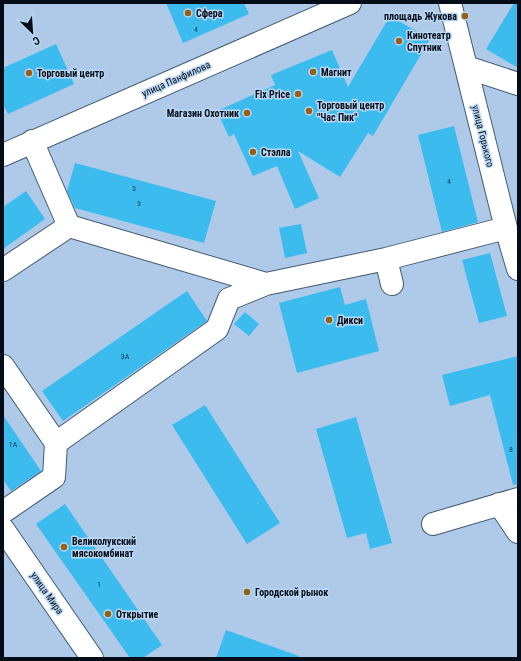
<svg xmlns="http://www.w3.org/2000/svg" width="521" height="661" font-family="'Roboto Condensed',sans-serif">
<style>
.building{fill:#3cbbef}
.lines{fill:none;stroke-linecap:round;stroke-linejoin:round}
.minor-casing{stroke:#425b75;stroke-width:24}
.minor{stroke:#fff;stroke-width:22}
.poi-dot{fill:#946013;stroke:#bad7f5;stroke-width:1.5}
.labels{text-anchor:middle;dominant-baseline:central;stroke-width:3;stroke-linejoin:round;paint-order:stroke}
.number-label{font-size:8px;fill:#12384d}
.poi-label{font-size:10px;font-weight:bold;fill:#040d17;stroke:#bad7f5;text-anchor:start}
.street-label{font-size:10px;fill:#040d17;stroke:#bad7f5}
</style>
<rect width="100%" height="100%" fill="#aecae8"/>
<path class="building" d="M166,3H244L249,14L183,43Z
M514,3H518V68L486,49Z
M390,16L430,39L373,136L368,133L340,177L298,151L319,198L295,209L277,166L253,176L234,134L229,137L217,111L275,85L271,75L332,50L348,87Z
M56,44L74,84L8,114L3,104V68Z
M454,126L478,222L442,232L418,135Z
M75,163L216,201L204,243L75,208L67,191Z
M26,191L45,219L3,249V207Z
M301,224L307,253L285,258L279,228Z
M490,253L507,316L479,323L462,260Z
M340,287L345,305L366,299L379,351L297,373L279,303Z
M187,291L207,321L63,421L42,391Z
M245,312L259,324L249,336L234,324Z
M518,356V484L513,485L490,395L450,406L442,375Z
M205,405L280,523L247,544L172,425Z
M3,415L41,471L11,491L3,480Z
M356,417L392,543L370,549L366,533L347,538L316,429Z
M65,504L162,645L143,658H130L36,524Z
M226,630L299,656L298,658H216Z"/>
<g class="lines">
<g class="minor-casing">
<path id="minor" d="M450,3L506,228L518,269
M466,67L518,84
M3,155L350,3
M69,226L266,284L386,259L506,228
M386,259L392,284
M3,270L69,226L32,141
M3,366L56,443L54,477L3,512
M56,443L217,329L229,299L266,284
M499,504L518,532
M433,524L518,499
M3,529L92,658"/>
</g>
<use href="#minor" class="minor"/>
</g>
<g class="poi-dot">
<circle cx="188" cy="13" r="4"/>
<circle cx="465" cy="16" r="4"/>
<circle cx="399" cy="41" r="4"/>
<circle cx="313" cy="72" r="4"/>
<circle cx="29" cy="73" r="4"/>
<circle cx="298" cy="94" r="4"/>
<circle cx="309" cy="111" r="4"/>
<circle cx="247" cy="113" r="4"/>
<circle cx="253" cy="152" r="4"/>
<circle cx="329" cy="320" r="4"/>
<circle cx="64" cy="547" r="4"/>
<circle cx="247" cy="592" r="4"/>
<circle cx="108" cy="614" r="4"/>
</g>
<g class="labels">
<g class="number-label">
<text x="196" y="29">4</text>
<text x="449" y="181">4</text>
<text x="134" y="188">3</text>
<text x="139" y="203">3</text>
<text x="125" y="356">3А</text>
<text x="13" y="444">1А</text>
<text x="511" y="449">8</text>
<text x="99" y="584">1</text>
</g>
<g class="poi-label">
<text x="196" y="13">Сфера</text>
<text x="457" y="16" text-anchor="end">площадь Жукова</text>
<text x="407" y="35">Кинотеатр<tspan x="407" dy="12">Спутник</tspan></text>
<text x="321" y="72">Магнит</text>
<text x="37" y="73">Торговый центр</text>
<text x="290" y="94" text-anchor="end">Fix Price</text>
<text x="317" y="105">Торговый центр<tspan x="317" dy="12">"Час Пик"</tspan></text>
<text x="239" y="113" text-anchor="end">Магазин Охотник</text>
<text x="261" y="152">Стэлла</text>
<text x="337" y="320">Дикси</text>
<text x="72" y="541">Великолукский<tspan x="72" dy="12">мясокомбинат</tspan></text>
<text x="255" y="592">Городской рынок</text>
<text x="116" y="614">Открытие</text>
</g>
<g class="street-label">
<text transform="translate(176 79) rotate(-24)">улица Панфилова</text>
<text transform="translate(483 136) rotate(76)">улица Горького</text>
<text transform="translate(47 593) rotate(55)">улица Мира</text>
</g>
</g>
<rect width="521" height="661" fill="none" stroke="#040d17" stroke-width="8"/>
<g transform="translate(32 32) rotate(155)" stroke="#bad7f5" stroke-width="3" paint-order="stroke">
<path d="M0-3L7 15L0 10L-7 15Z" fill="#040d17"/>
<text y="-6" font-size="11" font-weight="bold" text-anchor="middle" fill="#040d17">С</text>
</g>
</svg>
